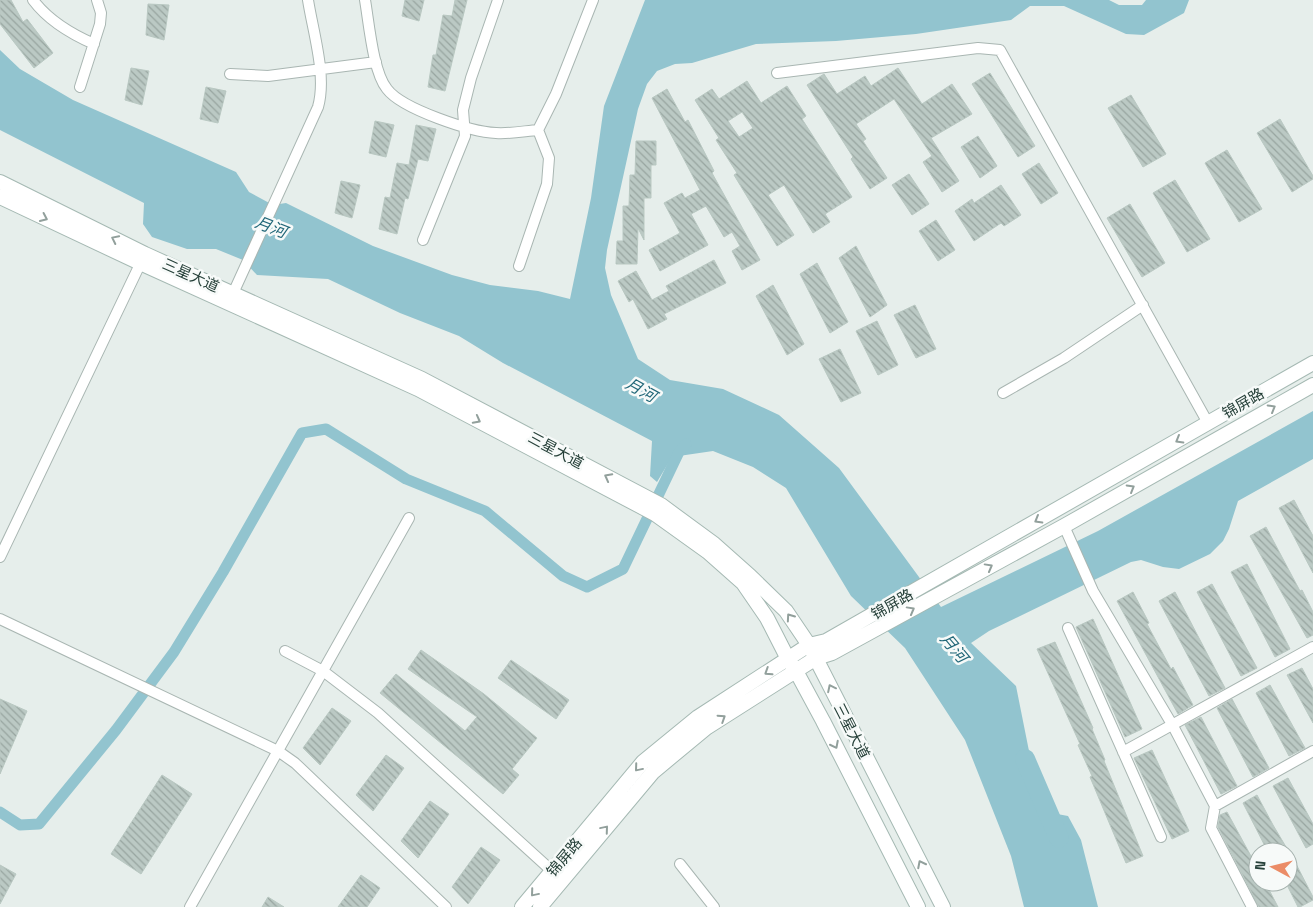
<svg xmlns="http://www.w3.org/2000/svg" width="1313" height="907" font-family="'Space Grotesk','Noto Sans SC',sans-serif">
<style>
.water{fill:#92c4cf}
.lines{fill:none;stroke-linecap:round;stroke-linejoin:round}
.canal{stroke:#92c4cf;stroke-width:11}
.river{stroke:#92c4cf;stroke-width:20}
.building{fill:url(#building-back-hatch);stroke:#b9c8c2;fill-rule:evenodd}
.street-casing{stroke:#a9b6b2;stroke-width:12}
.secondary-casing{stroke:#a5b9b3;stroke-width:16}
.street{stroke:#fff;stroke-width:10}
.secondary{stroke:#fff;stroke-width:14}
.oneway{stroke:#92a09c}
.labels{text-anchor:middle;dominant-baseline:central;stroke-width:5;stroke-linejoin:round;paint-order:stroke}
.street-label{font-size:15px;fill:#264039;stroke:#f7faf9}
.water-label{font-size:16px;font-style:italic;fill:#226879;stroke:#f7faf9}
</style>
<defs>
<pattern id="building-back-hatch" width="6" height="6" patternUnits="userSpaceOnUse" patternTransform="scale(1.25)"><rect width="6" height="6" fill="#bbc9c4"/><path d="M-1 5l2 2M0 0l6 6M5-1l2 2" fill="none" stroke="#98a5a0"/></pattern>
</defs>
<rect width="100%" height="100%" fill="#e6eeeb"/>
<path class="water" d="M645,0H1109L1119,5H1142L1146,0H1189L1184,13L1144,35L1126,34L1064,6H1030L1011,20L916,34L836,41L756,44L692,63L675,64L657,71L647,84L638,109L607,250L605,268L611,295L638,359L670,380L723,389L779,415L839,468L941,607L1098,531L1313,411V459L1238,501L1229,529L1223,541L1210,554L1179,569L1163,567L1141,560L1131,562L989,631L971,643L1016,686L1041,811L1068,816L1081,840L1098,907H1024L1011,856L965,740L905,648L851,596L786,488L753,467L713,451L672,457L657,482L650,476L652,441L503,363L459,336L400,313L328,279L257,275L243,260L216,249H187L152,237L143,224L144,203L0,130V50L20,69L73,100L236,172L249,192L273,205L286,203L373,246L452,275L490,285L538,291L570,299L591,198L604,106Z"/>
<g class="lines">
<path class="canal" d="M0,812L20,825L39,824L116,730L174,652L223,572L302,433L326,429L406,479L485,511L563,576L587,587L623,569L679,452L686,444"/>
<path class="river" d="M1025,759L1059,838"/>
</g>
<path class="building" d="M0,0H11L23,22L27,19L53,53L34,68L0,24Z
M405,0H424L419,21L402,16Z
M455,0H467L445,91L428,87L433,55H436L443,15L452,16Z
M148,4L169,5L164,40L146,35Z
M131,68L149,71L142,105L125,100Z
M898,68L922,104L952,84L972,114L931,138L959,181L942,192L923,162L932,156L894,99L856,124L866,139L863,141L887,178L870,189L851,159L853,157L807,85L824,74L837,94L865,76L871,86Z
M990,73L1035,146L1018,157L972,84Z
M747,81L761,103L787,86L806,116L802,119L852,197L825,214L830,222L813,233L784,185L768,195L794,235L777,246L734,175L737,173L716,140L719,138L695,100L712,89L719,99ZM742,112L753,128L739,137L728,121Z
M206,87L226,91L218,123L200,119Z
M667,89L685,122L688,120L714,171L712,173L760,260L742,270L732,251L740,246L732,232L724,237L706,206L691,214L708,245L660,271L649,250L680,233L664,203L682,193L685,198L700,190L652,98Z
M1131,95L1166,154L1143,167L1108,108Z
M1280,119L1313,176V179L1292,192L1257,133Z
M375,121L394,125L386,157L369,153Z
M416,125L436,129L428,161L418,159L408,199L405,198L397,234L379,229L385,197L390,198L397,163L409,165Z
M978,136L997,166L980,178L961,147Z
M636,141H656V165H651V198H644V240L638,228L637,264H616L617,241H623V206H629L630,175H635Z
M1227,150L1262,209L1239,222L1205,163Z
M1039,163L1058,193L1041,204L1022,174Z
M909,174L929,204L912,215L892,185Z
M1175,180L1210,239L1187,252L1153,193Z
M341,181L360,185L352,218L335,213Z
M1001,185L1021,215L1004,226L1001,223L974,241L955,211L972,199L974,203Z
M1130,204L1165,263L1142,277L1107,218Z
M936,220L955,250L938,261L919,231Z
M856,246L887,305L870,317L839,258Z
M714,260L726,283L664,314L667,319L648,329L633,299L629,302L618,281L636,271L652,300L669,291L666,286Z
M817,263L848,322L830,333L800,274Z
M773,285L804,344L787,355L756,296Z
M915,305L936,349L916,358L894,315Z
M877,321L898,365L878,375L856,331Z
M840,349L861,393L841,402L819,359Z
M1294,500L1313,536V573L1279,508Z
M1266,527L1300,591L1302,590L1313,612V635L1307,638L1250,536Z
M1247,564L1290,649L1275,657L1231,572Z
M1212,584L1257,668L1241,676L1197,592Z
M1133,592L1149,623L1147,624L1171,669L1173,667L1193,705L1178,714L1117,601Z
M1175,592L1225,688L1209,696L1159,601Z
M1093,619L1142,729L1125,737L1076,627Z
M1055,642L1093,728L1092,729L1105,760L1104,761L1143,856L1126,863L1090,777L1092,776L1078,745L1080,744L1037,649Z
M421,650L484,694L537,738L512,769L519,775L503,794L380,693L396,674L465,731L477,717L408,669Z
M511,660L569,700L556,719L498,678Z
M1302,668L1313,689V723L1287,675Z
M1270,685L1305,748L1289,756L1256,693Z
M0,699L27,711L0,774Z
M1232,699L1269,768L1253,777L1217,708Z
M332,708L351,721L320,765L303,748Z
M1201,717L1237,786L1221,794L1185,725Z
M1152,750L1189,831L1172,839L1134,758Z
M386,755L404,768L373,811L356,795Z
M162,775L192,794L141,874L111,854Z
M1288,778L1313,824V844L1306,848L1273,786Z
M1257,795L1273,825L1289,852H1268L1243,803Z
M430,801L449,814L418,858L401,841Z
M1227,812L1258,869V882H1265L1278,907H1259L1218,827L1220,815Z
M481,847L500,860L468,904L452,887Z
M1294,860L1313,897V900L1300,907H1298L1288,887V863Z
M0,865L16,874L0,904Z
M361,875L380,888L367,907H338Z
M268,897L284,907H262Z"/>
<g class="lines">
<g class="street-casing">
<path id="street" d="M33,0C48,20 71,34 94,44
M365,0C369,23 373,72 387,89C402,109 471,132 496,133C510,134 525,131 538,130
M777,73L978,48L1000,50L1208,423
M230,74L268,76L376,62
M80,87L100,24L101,13L97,0
M423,240L465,136L463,110L471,78L498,0
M519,266L547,184L549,158L538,130L556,94L593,0
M230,300L318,107C327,76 313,32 308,0
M1003,393L1064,358L1143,305
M1064,526L1093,591L1173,726L1215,806L1211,828L1252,907
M0,557L143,258
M0,619L278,751L295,763L446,907
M1068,628L1161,837
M285,651L323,671L378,713L552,871
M1123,752L1313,647
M1215,806L1313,751
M680,864L714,907
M190,907L409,518"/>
</g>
<g class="secondary-casing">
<path id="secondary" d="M0,182L145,254L422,379L661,505L714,544L750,576L786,611L809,645L943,907
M0,197L140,263L418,389L655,514L708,552L743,583L767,618L788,659L796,671L823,721L918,907
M522,907L643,762L698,717L809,645L826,641L1313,363
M540,907L653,772L706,728L816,658L832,653L1064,526L1313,385"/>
</g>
<use href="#street" class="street"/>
<use href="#secondary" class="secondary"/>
</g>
<defs><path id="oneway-chevron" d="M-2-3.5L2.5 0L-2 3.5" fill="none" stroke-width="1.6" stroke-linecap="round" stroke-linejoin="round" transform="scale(1.25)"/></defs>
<g class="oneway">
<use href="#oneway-chevron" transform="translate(44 218) rotate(25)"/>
<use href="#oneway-chevron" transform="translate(115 239) rotate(-154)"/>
<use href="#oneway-chevron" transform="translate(1272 408) rotate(-30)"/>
<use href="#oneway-chevron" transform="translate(477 420) rotate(28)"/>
<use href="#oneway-chevron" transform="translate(1179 440) rotate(150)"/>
<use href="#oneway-chevron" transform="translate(608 477) rotate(-152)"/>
<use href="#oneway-chevron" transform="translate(1131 488) rotate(-30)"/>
<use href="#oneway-chevron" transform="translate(1038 520) rotate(150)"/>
<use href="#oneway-chevron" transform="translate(989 567) rotate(-29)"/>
<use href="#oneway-chevron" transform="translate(911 610) rotate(-29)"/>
<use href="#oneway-chevron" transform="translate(790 617) rotate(-125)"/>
<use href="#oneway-chevron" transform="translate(768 672) rotate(147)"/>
<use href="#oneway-chevron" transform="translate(831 688) rotate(-116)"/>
<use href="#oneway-chevron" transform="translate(722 718) rotate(-33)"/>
<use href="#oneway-chevron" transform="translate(835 745) rotate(63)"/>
<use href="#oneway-chevron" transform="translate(638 768) rotate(130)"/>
<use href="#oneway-chevron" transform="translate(605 829) rotate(-50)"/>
<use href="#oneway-chevron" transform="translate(921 864) rotate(-117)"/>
<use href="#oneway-chevron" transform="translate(534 893) rotate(130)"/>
</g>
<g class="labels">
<g class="street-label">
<text transform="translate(191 275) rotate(24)">三星大道</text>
<text transform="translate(1243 403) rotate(-30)">锦屏路</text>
<text transform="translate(556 450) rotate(28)">三星大道</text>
<text transform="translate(892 604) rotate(-30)">锦屏路</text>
<text transform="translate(852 731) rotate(63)">三星大道</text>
<text transform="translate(564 857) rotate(-50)">锦屏路</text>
</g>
<g class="water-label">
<text transform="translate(271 227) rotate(21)">月河</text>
<text transform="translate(641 390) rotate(29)">月河</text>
<text transform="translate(954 648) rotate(50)">月河</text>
</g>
</g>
<g transform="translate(1273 867) rotate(277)"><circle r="24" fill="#f7faf9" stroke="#a3b0ac"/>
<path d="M0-4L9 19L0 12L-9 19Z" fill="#eb8c67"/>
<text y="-8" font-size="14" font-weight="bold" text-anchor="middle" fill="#264039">N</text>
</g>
</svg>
